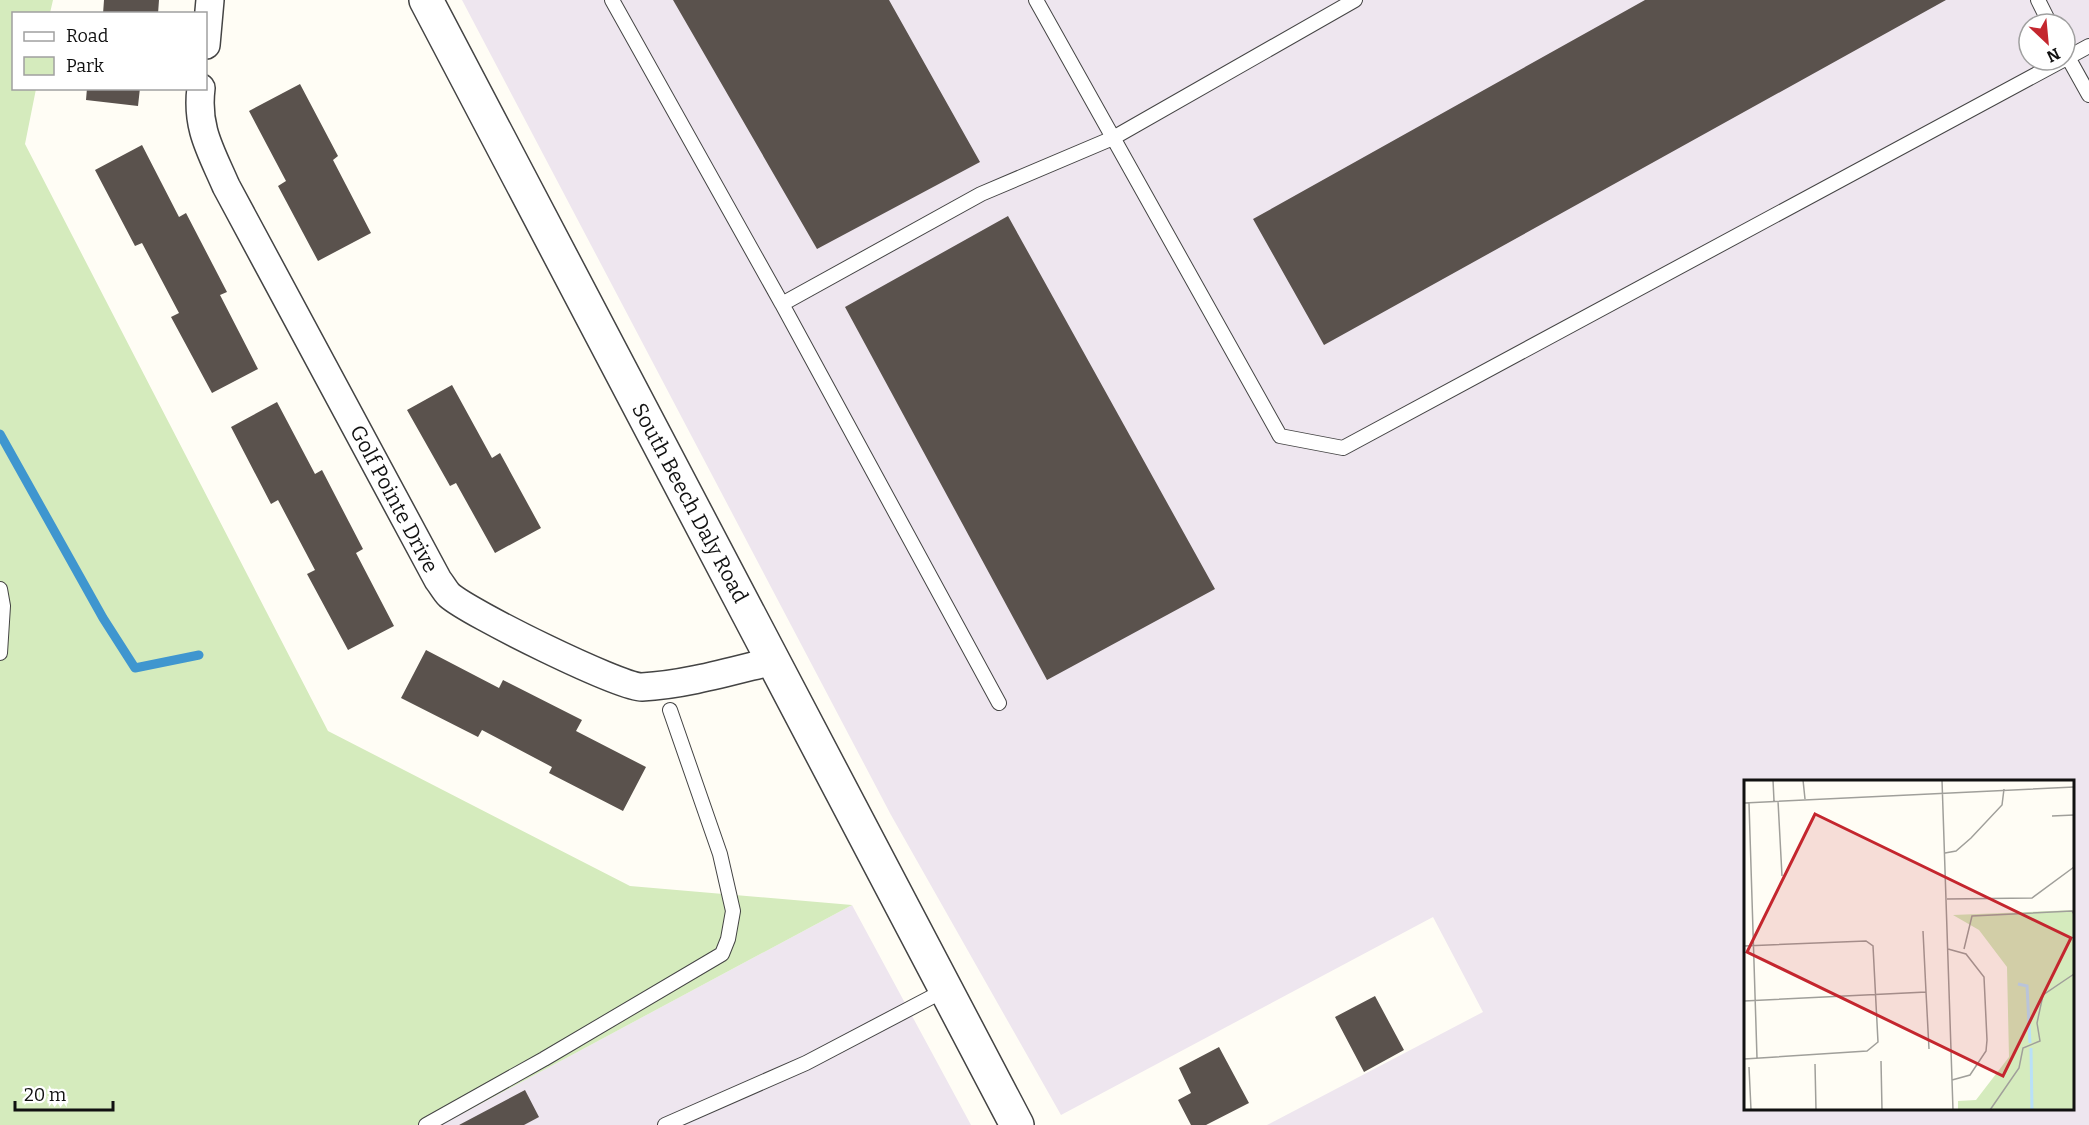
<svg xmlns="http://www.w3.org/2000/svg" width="2089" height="1125" font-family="Bitter,serif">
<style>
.industrial{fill:#eee6ef;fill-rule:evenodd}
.green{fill:#d5ebbd}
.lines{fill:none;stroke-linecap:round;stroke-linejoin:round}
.stream{stroke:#3f96cf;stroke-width:9}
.building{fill:#5a524d}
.service-casing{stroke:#444;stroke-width:16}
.minor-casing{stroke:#444;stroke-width:30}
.tertiary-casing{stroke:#444;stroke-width:36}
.service{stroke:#fff;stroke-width:14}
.minor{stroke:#fff;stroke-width:27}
.tertiary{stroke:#fff;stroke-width:33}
.labels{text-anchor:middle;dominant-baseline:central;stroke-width:6;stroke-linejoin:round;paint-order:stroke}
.street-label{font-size:21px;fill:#111;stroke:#fff}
.inset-river{fill:none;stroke:#b9e0f7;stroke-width:3}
.inset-road{fill:none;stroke:#a09f9a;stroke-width:1.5}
.view{fill:#c4262e;fill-opacity:0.15;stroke:#c4262e;stroke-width:3}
.inset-edge{fill:none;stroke:#111;stroke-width:3}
</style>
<rect width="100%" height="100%" fill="#fffdf5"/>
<path class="industrial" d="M462,0H2089V1125H1267L1483,1012L1433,917L1061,1115L891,815ZM2029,24H2065V60H2029ZM1746,782H2072V1108H1746Z
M852,905L971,1125H441Z"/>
<path class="green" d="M0,0H53L50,13L14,14V88L36,89L25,144L328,731L630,886L852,905L441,1125H0Z"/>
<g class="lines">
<path class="stream" d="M0,434L103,618L135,668L199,655"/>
</g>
<path class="building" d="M104,0H159L158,14H103Z
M673,0H889L980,162L817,249Z
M1645,0H1946L1324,345L1253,219Z
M300,84L338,156L333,160L371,233L318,261L278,186L286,181L249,111Z
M87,88H140L138,106L86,100Z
M142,145L179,217L186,213L227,292L220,295L258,369L212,393L171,317L179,313L142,243L135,246L95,170Z
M1008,216L1215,589L1047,680L845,307Z
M452,385L492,458L500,453L541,528L495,553L456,483L450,486L407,410Z
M277,402L315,474L322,470L363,549L356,553L394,626L348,650L307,574L315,570L278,500L271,504L231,427Z
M426,650L499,688L503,680L582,720L576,731L646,767L623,811L549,773L552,767L482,730L478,737L401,698Z
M1375,996L1404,1050L1364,1072L1335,1017Z
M1219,1047L1249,1103L1206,1125H1191L1178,1100L1191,1093L1179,1068Z
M525,1090L539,1117L524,1125H459Z"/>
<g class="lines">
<g class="service-casing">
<path id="service" d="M612,0L782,304
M1036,0L1280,436L1343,448L2063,60
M2038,0L2050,24
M2065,52L2089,95
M2065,59L2089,46
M0,589L3,606L0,653
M999,703L782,304L981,194L1113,138L1355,0
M426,1125L544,1059L722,954L728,939L733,911L720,854L670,710
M665,1125L806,1063L945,990"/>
</g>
<g class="minor-casing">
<path id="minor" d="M206,45L210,0
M201,88C196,128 211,151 226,186L438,580C442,585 445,591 449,595C469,613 619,687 642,687C684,685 732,671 773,661"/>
</g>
<g class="tertiary-casing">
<path id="tertiary" d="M426,0L1017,1125"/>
</g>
<use href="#service" class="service"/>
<use href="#minor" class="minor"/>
<use href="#tertiary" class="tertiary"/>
</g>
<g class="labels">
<g class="street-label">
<text transform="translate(394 499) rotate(62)">Golf Pointe Drive</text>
<text transform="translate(690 503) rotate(62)">South Beech Daly Road</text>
</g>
</g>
<g transform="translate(1744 780)">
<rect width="330" height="330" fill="#fffdf5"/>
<path d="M330,130V330H214V321L232,320L265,277L263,187L235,150L209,135Z" fill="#d5ebbd"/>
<path class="inset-river" d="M274,204L283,206L286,263M287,268L288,330"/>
<path class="inset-road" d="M29,0L30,21M59,0L61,19M198,0L209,330M34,21L38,96M0,23L330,7M5,23L13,278M308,36L330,35M201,73L212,71L227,58L258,25L260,9M203,119L288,118L330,87M0,166L122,161L129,166L134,262L123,271L0,279M204,169L222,174L240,197L243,260L242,271L226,295L208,300M220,169L228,136L328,131L330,134M182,212L185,269M0,221L182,212L179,151M137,281L138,330M71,284L72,330M5,287L7,330M246,330L275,288L279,268L296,261L293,243L299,215L330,194"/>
<path class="view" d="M71,34L327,158L259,296L3,172Z"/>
<rect width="330" height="330" class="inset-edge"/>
</g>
<rect x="12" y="12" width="195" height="78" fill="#ffffff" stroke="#a0a0a0" stroke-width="1.5"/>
<rect x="24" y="32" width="30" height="9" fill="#ffffff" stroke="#a0a0a0" stroke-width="1.5"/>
<text x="66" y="42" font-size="18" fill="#111111">Road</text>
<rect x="24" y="57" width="30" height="18" fill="#d5ebbd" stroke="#a0a0a0" stroke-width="1.5"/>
<text x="66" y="72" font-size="18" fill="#111111">Park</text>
<g transform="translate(2047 42) rotate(154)"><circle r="28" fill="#ffffff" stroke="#a0a0a0" stroke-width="1.5"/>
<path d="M0-4.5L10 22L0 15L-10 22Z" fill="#c4262e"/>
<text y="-9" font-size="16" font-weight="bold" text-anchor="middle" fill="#111111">N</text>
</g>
<path d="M15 1101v9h98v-9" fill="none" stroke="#111111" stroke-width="3"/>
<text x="24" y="1101" font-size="18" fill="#111111" stroke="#ffffff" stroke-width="4.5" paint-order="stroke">20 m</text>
</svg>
